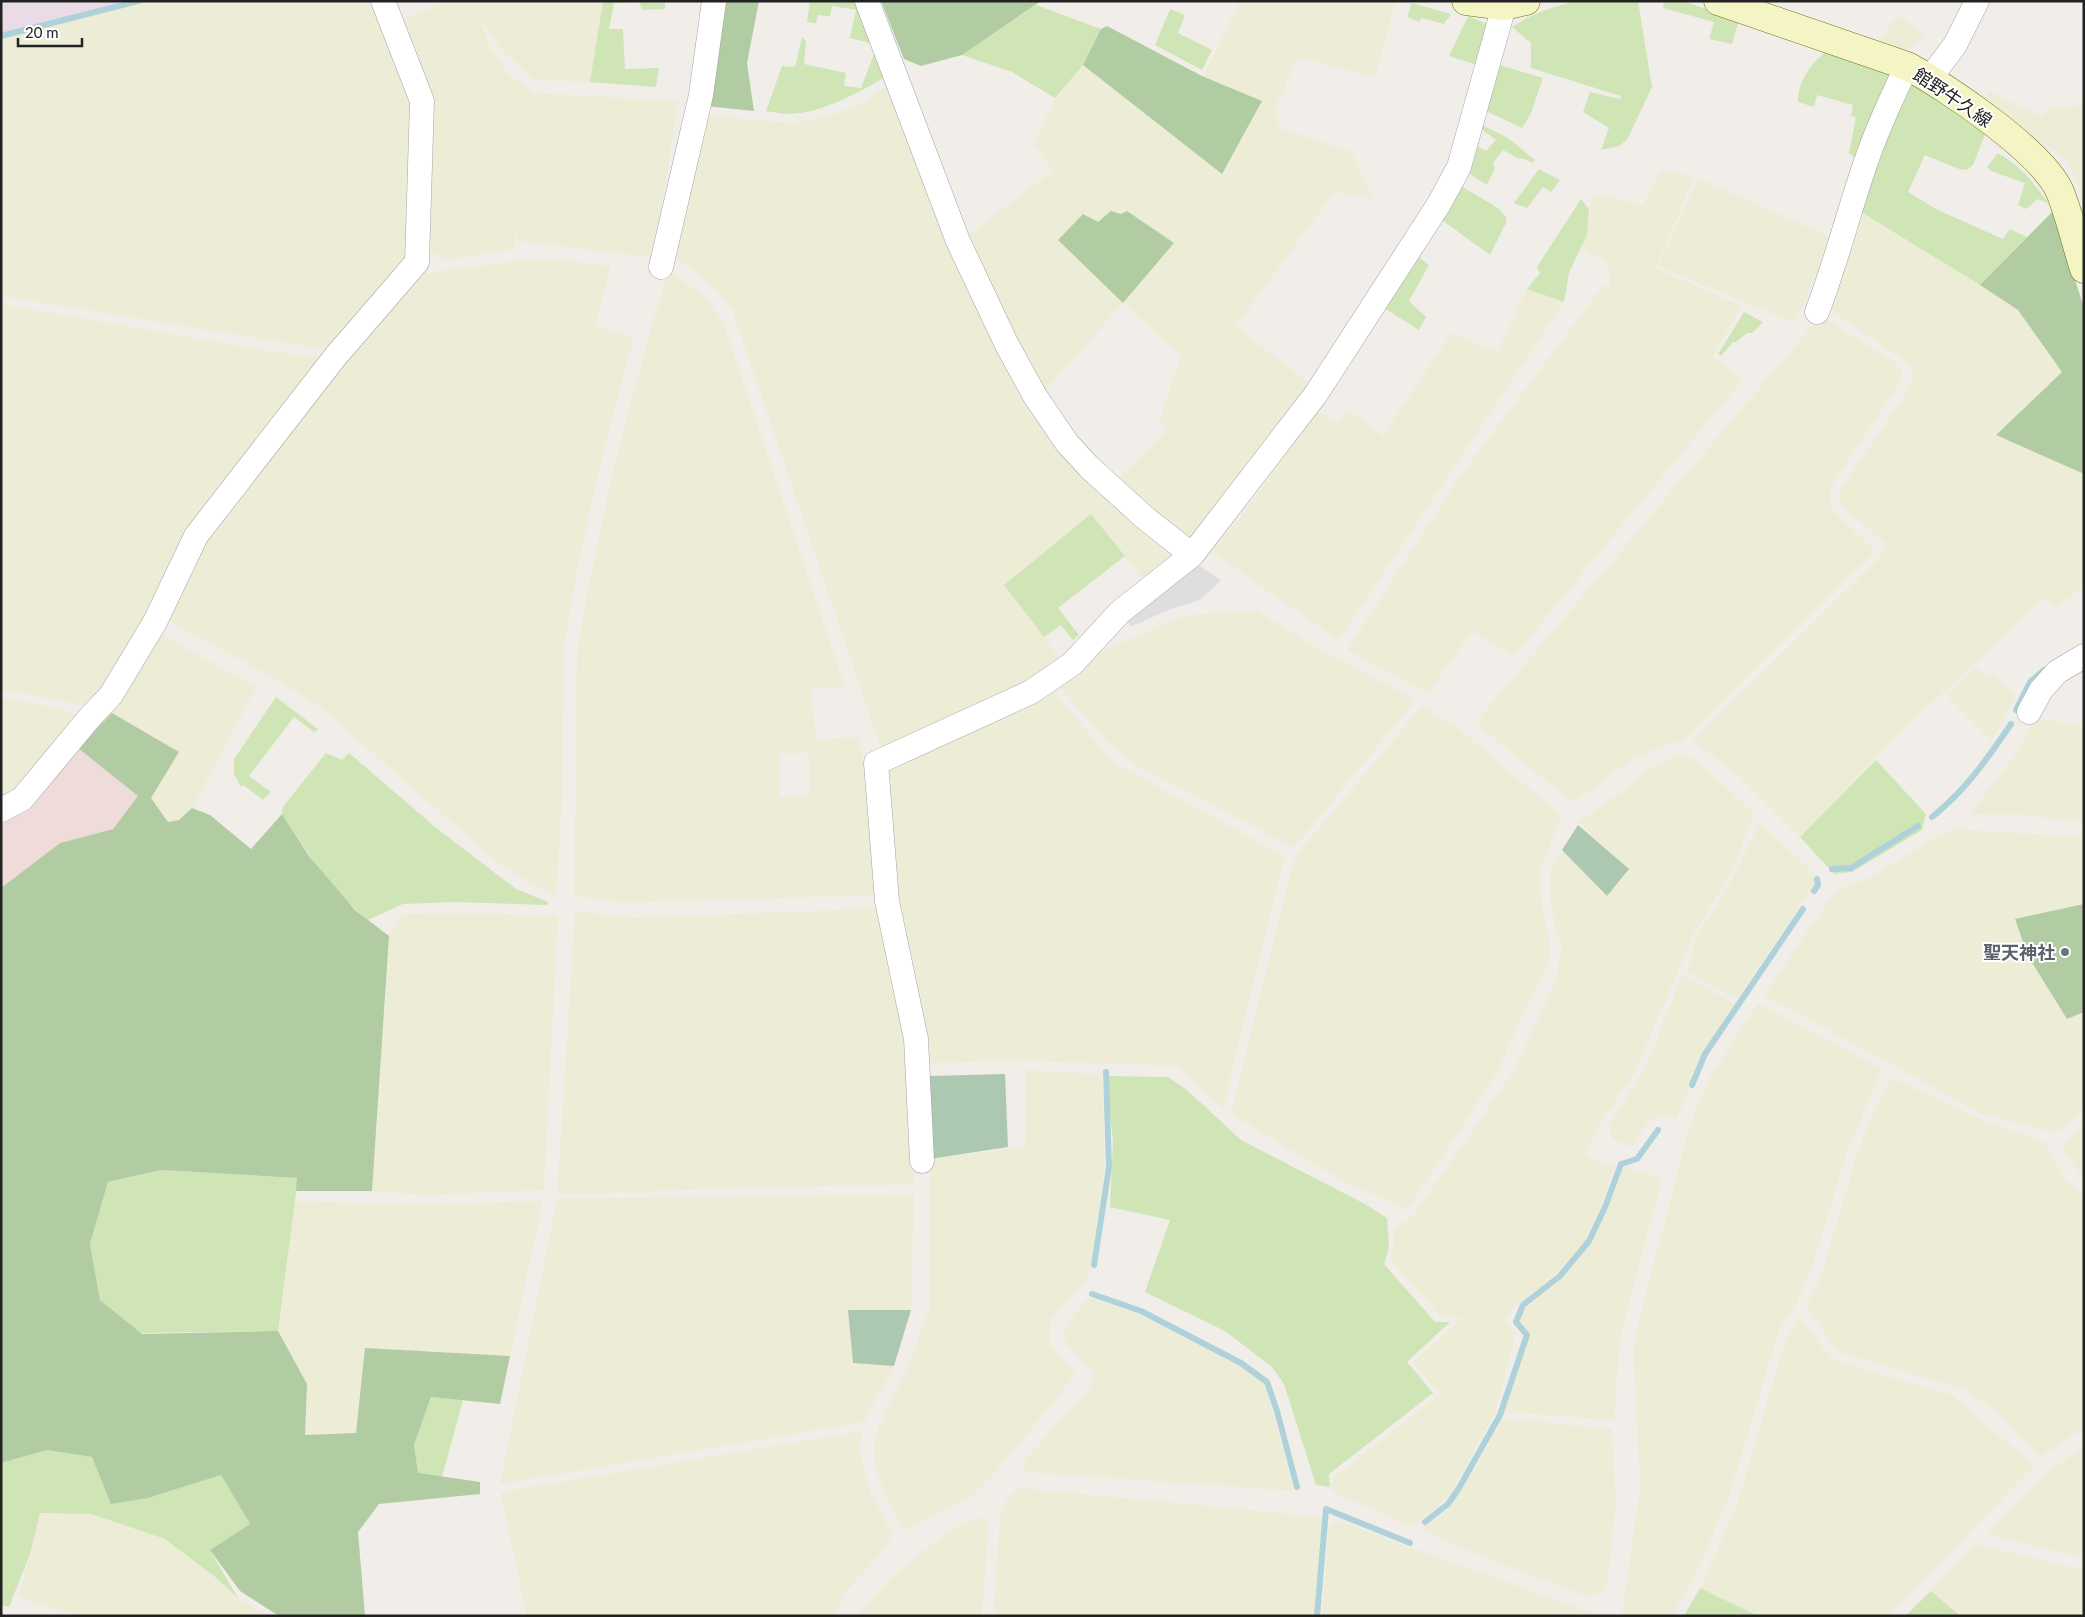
<svg xmlns="http://www.w3.org/2000/svg" width="2085" height="1617" font-family="Lato,'Noto Sans JP',sans-serif">
<style>
.commercial{fill:#f0dbdb}
.industrial{fill:#e9dce7}
.farmland{fill:#ededd7;fill-rule:evenodd}
.grass{fill:#cfe5b5}
.forest{fill:#b1cca2}
.cemetery{fill:#adc8b0}
.parking{fill:#dedede}
.lines{fill:none;stroke-linecap:round;stroke-linejoin:round}
.stream{stroke:#afd2da;stroke-width:6}
.street-casing{stroke:#a3a3a3;stroke-width:25}
.secondary-casing{stroke:#6b7210;stroke-width:29}
.street{stroke:#fff;stroke-width:24}
.secondary{stroke:#f4f4c4;stroke-width:28}
.worship-dot{fill:#6b7280;stroke:#fff;stroke-width:2}
.labels{text-anchor:middle;dominant-baseline:central;stroke-width:4;stroke-linejoin:round;paint-order:stroke}
.street-label{font-size:18px;fill:#222;stroke:#fff}
.worship-label{font-size:18px;font-weight:bold;fill:#5b616d;stroke:#fff;text-anchor:end}
</style>
<rect width="100%" height="100%" fill="#f1eeea"/>
<path class="commercial" d="M78,748L138,796L113,829L60,843L1,888V818Z"/>
<path class="industrial" d="M1,1H153L1,36Z"/>
<path class="farmland" d="M148,1H370L413,105L409,254L330,350L1,296V36Z
M448,1H603L590,82L533,80L501,49L481,20L491,50L509,74L535,93L678,101L654,258L518,241L515,232V249L446,260L428,251L427,98L395,23Z
M1240,1H1396L1375,78L1298,57L1275,108L1280,128L1352,152L1373,198L1334,192L1236,326L1314,387L1195,542H1186L1119,478L1168,429L1159,421L1181,356L1123,303L1044,392L990,291L967,236L1052,171L1034,144L1055,98L1083,65L1222,173L1262,101L1203,76ZM1111,211L1121,214L1058,240L1098,222Z
M1898,15L1925,35L1910,48L1907,55L1878,41Z
M890,83L1015,375L1178,556L1146,583L1091,514L1004,585L1060,658L1030,683L885,750L879,743L732,310L716,289L673,255L702,115L793,123L829,116L867,101Z
M1989,91L2041,116L2053,106L2071,107L2084,103V210L2078,185L2067,160L1984,102Z
M1661,171L1694,176L1656,268L1742,306L1713,356L1743,379L1514,656L1472,631L1428,693L1347,650L1458,479L1604,284L1609,287L1611,280L1605,262L1581,247L1587,234L1592,193L1642,205Z
M1698,178L1833,238L1795,323L1658,266Z
M1861,212L1960,272L2018,310L2062,372L1996,434L2084,474V586L2056,609L2044,599L1907,726L1800,837L1737,774L1692,741L1878,559L1885,544L1842,505L1838,498L1841,488L1900,402L1913,377L1910,365L1828,308Z
M523,260L570,261L611,266L595,325L634,338L605,444L580,555L564,647L562,802L556,895L533,884L500,865L320,707L279,681L169,621L167,614L212,525L417,274Z
M669,270L704,296L718,314L726,330L845,687L811,688L816,739L859,737L873,812L878,895L623,903L574,896L577,653L586,598L613,471L649,334ZM809,753V796L780,797L779,754Z
M1527,289L1564,302L1339,641L1211,551L1242,515L1317,410L1338,422L1348,409L1383,436L1451,333L1497,351Z
M1,304L269,351L324,358L167,580L89,709L68,702L1,690Z
M1827,319L1897,364L1902,370L1900,383L1834,482L1831,489L1830,501L1834,511L1872,548L1873,554L1682,741L1668,744L1631,760L1576,801L1567,798L1481,728L1480,717L1817,320Z
M1257,611L1319,649L1416,700L1294,848L1136,765L1108,743L1057,684L1088,657L1185,615Z
M164,636L257,687L192,808L179,820L168,822L151,798L112,713L153,640Z
M1976,666L1985,677L1995,676L2017,696L1992,741L1947,696Z
M1049,687L1115,763L1288,858L1282,867L1223,1109L1178,1066L1023,1061L926,1063L893,889L888,764Z
M1,698L60,708L73,714L78,719L20,791L1,801Z
M1422,706L1456,726L1561,815L1539,874L1544,916L1550,942V959L1545,972L1514,1034L1497,1073L1410,1205L1404,1208L1347,1183L1280,1144L1231,1113L1290,873L1297,854Z
M2036,717L2084,727V823L2024,815L1970,814L2018,751Z
M1680,753L1699,762L1754,813L1732,871L1694,934L1635,1072L1597,1128L1585,1156L1615,1166L1597,1216L1579,1251L1539,1289L1516,1306L1505,1319L1515,1334L1495,1413L1449,1496L1433,1511L1411,1527L1337,1494L1330,1487L1334,1477L1440,1394L1412,1362L1462,1319L1439,1315L1390,1258L1394,1248L1393,1231L1413,1216L1513,1072L1556,980L1562,945L1557,934L1550,903L1551,871L1562,850L1607,896L1628,869L1578,822L1633,784L1649,769Z
M1760,823L1814,873L1817,882L1737,999L1687,972L1696,936L1723,896Z
M1955,829L2084,837V904L2015,919L2067,1019L2084,1012V1108L2060,1131L2041,1129L1980,1113L1764,995L1832,895L1838,890L1865,880L1945,832Z
M883,908L913,1088L914,1185L824,1186L557,1194L575,911L635,918Z
M483,913L558,916L544,1190L424,1195L372,1191L389,936L402,914Z
M1682,975L1736,1004L1702,1054L1677,1119L1658,1115L1645,1126L1633,1147L1613,1140L1608,1126L1646,1067Z
M1758,1003L1882,1069L1847,1152L1814,1261L1796,1305L1780,1328L1729,1496L1699,1568L1677,1606L1673,1616H1622L1640,1486L1633,1349L1639,1321L1688,1131L1707,1082Z
M1025,1070L1102,1074L1105,1166L1089,1276L1051,1320L1049,1344L1076,1374L997,1471L970,1498L904,1531L882,1487L874,1460L875,1439L880,1424L905,1373L929,1310L930,1159L1026,1147Z
M1892,1078L1985,1121L2044,1142L2065,1180L2084,1195V1428L2040,1457L1993,1408L1963,1389L1836,1351L1807,1306L1822,1273L1858,1150L1873,1113Z
M2084,1122V1180L2062,1147Z
M1620,1166L1662,1178L1620,1339L1614,1420L1503,1412L1527,1342L1518,1326L1519,1314L1563,1276L1591,1243L1608,1201Z
M914,1194L911,1310H848L853,1363L894,1366L864,1422L500,1484L557,1199Z
M295,1201L418,1204L543,1201L510,1356L365,1348L356,1434L304,1435L307,1384L278,1331Z
M1089,1297L1131,1311L1235,1362L1264,1380L1294,1491L1026,1472L1023,1462L1090,1388L1095,1373L1068,1346L1063,1334L1073,1316Z
M1800,1317L1822,1347L1837,1361L1952,1395L2034,1466L1888,1616H1758L1700,1588L1736,1508L1785,1341Z
M1502,1418L1612,1429L1616,1505L1608,1579L1604,1592L1585,1596L1471,1552L1419,1528L1442,1515L1473,1473Z
M862,1431L860,1447L863,1468L870,1492L892,1533L886,1548L843,1595L834,1616H527L500,1492Z
M2084,1447V1558L1987,1534L2048,1471Z
M1020,1488L1323,1517L1315,1616H993L1000,1517L1008,1497Z
M40,1513L91,1514L165,1539L214,1576L238,1598L269,1616H81L33,1603L19,1595Z
M989,1518L982,1616H856L893,1576L945,1534L973,1519Z
M1336,1520L1600,1616H1322L1329,1523Z
M1975,1544L2084,1570V1616H1960L1931,1591Z"/>
<path class="grass" d="M603,1H665V9L642,10L639,2L614,3L609,29H623L625,69L659,68L656,87L590,82Z
M810,1H861L874,44L850,38L856,10L832,6L830,16L818,15L816,23L807,22Z
M1576,1H1638L1652,87L1627,140L1619,146L1601,150L1609,128L1583,112L1590,92L1620,99L1621,96L1531,68V43L1512,27C1532,13 1553,7 1576,1Z
M1664,1H1683L1739,20L1732,44L1709,39L1714,22L1663,8Z
M1412,3L1451,14L1444,24L1422,18L1419,22L1407,17Z
M1036,5L1101,29L1083,65L1055,98L1012,72L962,55Z
M1170,9L1185,15L1178,33L1212,50L1202,70L1155,45Z
M1468,16L1492,26L1480,66L1449,56Z
M802,37L806,41L804,64L846,73L844,86L861,88L877,46L887,76C860,92 822,113 790,114C782,114 774,112 766,111L782,66L795,67Z
M1827,51L1894,76L1857,160L1849,153L1856,117L1851,116L1853,105L1817,95L1814,107L1798,102C1798,81 1811,63 1827,51Z
M1496,64L1543,78L1531,113L1522,128L1488,112L1483,104Z
M1915,82L1924,85L1985,134L1973,165L1967,170L1959,169L1925,155L1908,192L1938,210L2003,239L2010,229L2027,237L1980,285L1861,212L1906,87Z
M1482,125L1508,138L1535,160L1533,163L1522,158L1519,159L1503,150L1493,163L1495,168L1487,185L1465,171L1477,146L1486,151L1496,140L1481,129Z
M1998,153C2020,165 2035,184 2049,204L2038,199L2026,209L2018,205L2025,183L1991,171L1987,167Z
M1539,169L1560,180L1551,192L1543,187L1527,208L1514,203Z
M1459,185L1498,208L1506,217V223L1490,255L1442,220Z
M1581,199L1589,209L1587,234L1569,273L1564,302L1527,289L1540,273L1537,267Z
M1416,255L1429,265L1409,301L1426,317L1419,330L1384,308Z
M1744,312L1763,322L1752,333H1747L1736,342H1733L1721,356L1718,354Z
M1091,514L1125,556L1058,608L1079,635L1073,640L1061,625L1044,637L1004,585Z
M276,697L318,729L314,732L294,717L249,776L271,792L263,800L243,785L241,787L234,774V759Z
M326,753L342,760L349,753L435,827L516,889L548,902L547,905L453,902L403,904L368,920C333,892 306,851 282,814V808Z
M1876,760L1926,814L1922,830L1852,872L1834,874L1800,837Z
M1106,1076L1168,1077L1187,1090L1241,1140L1365,1204L1387,1218L1389,1247L1384,1264L1435,1322H1450L1407,1362L1433,1393L1329,1474L1330,1487L1316,1485L1284,1384L1272,1367L1225,1331L1145,1292L1170,1220L1110,1207L1113,1141Z
M161,1170L298,1178L278,1331L139,1333L100,1300L90,1244L108,1182Z
M431,1397L463,1400L442,1477L418,1474L414,1445Z
M47,1450L92,1457L148,1498L221,1475L250,1524L210,1550L238,1598L214,1576L165,1539L91,1514L40,1513L30,1554L9,1607L1,1605V1463Z
M1700,1588L1758,1616H1684Z
M1931,1591L1960,1616H1905Z"/>
<path class="forest" d="M721,1H759L747,63L754,111L706,106Z
M881,1H1041L962,55L921,66L904,59Z
M1107,26L1202,76L1262,101L1222,174L1083,65L1101,29Z
M1111,211L1121,214L1127,211L1174,243L1123,303L1058,240L1083,214L1098,222Z
M2053,211L2084,308V474L1996,435L2062,372L2018,310L1980,285Z
M112,713L179,752L151,798L168,822L179,820L192,808L210,815L251,849L282,814L309,856L355,910L389,936L372,1191H296L297,1178L161,1170L108,1182L90,1244L100,1300L142,1334L278,1331L307,1384L305,1435L356,1433L365,1348L510,1356L500,1404L431,1397L414,1445L418,1473L480,1482V1494L379,1504L358,1532L365,1616H279L240,1591L210,1550L250,1524L221,1475L148,1498L111,1504L92,1457L47,1450L1,1463V888L60,843L113,829L138,796L78,748Z
M2084,904V1012L2067,1019L2028,956L2015,919Z"/>
<path class="cemetery" d="M1578,825L1629,869L1607,896L1562,850Z
M1005,1074L1008,1147L930,1159L928,1076Z
M848,1310H911L894,1366L853,1363Z"/>
<path class="parking" d="M1198,565L1221,580L1200,600L1171,609L1132,626L1123,619Z"/>
<g class="lines">
<path class="stream" d="M1,36L138,1
M2016,710L2030,682L2044,670
M1932,817C1966,790 1987,759 2011,724
M1832,869L1851,868L1918,826
M1814,891L1818,885L1817,879
M1692,1085L1705,1054L1803,909
M1094,1265L1109,1167L1106,1072
M1092,1294L1141,1311L1241,1363L1267,1382L1277,1411L1297,1487
M1425,1522L1448,1504L1459,1488L1500,1415L1527,1335L1516,1322L1523,1305L1560,1276L1589,1241L1605,1207L1621,1164L1637,1159L1658,1130
M1317,1616L1326,1509L1410,1543"/>
<g class="street-casing">
<path id="street" d="M867,1L958,241L1007,345L1035,396L1067,443L1089,467L1144,517L1192,555
M1930,78L1955,45L1977,1
M661,267L701,95L714,1
M1817,312C1837,260 1850,206 1869,153C1880,123 1893,95 1907,66
M2029,712L2041,690L2057,672L2084,656
M1,810L22,799L91,716L111,695L155,622L196,536L335,357L417,262L422,101L383,1
M922,1161L916,1039L887,901L876,763L1031,692L1072,664L1120,612L1192,555L1316,394L1439,204L1459,167L1504,6"/>
</g>
<g class="secondary-casing">
<path id="secondary" d="M1466,1L1504,6L1526,1
M1718,1L1907,66C1946,86 2044,153 2060,192C2070,217 2076,244 2084,269"/>
</g>
<use href="#street" class="street"/>
<use href="#secondary" class="secondary"/>
</g>
<circle class="worship-dot" cx="2065" cy="952" r="5"/>
<g class="labels">
<g class="street-label">
<text transform="translate(1953 97) rotate(34)">館野牛久線</text>
</g>
<g class="worship-label">
<text x="2055" y="952">聖天神社</text>
</g>
</g>
<rect width="2085" height="1617" fill="none" stroke="#222222" stroke-width="5"/>
<path d="M18 38v8h64v-8" fill="none" stroke="#222222" stroke-width="2.5"/>
<text x="25" y="38" font-size="15" fill="#222222" stroke="#ffffff" stroke-width="4" paint-order="stroke">20 m</text>
</svg>
